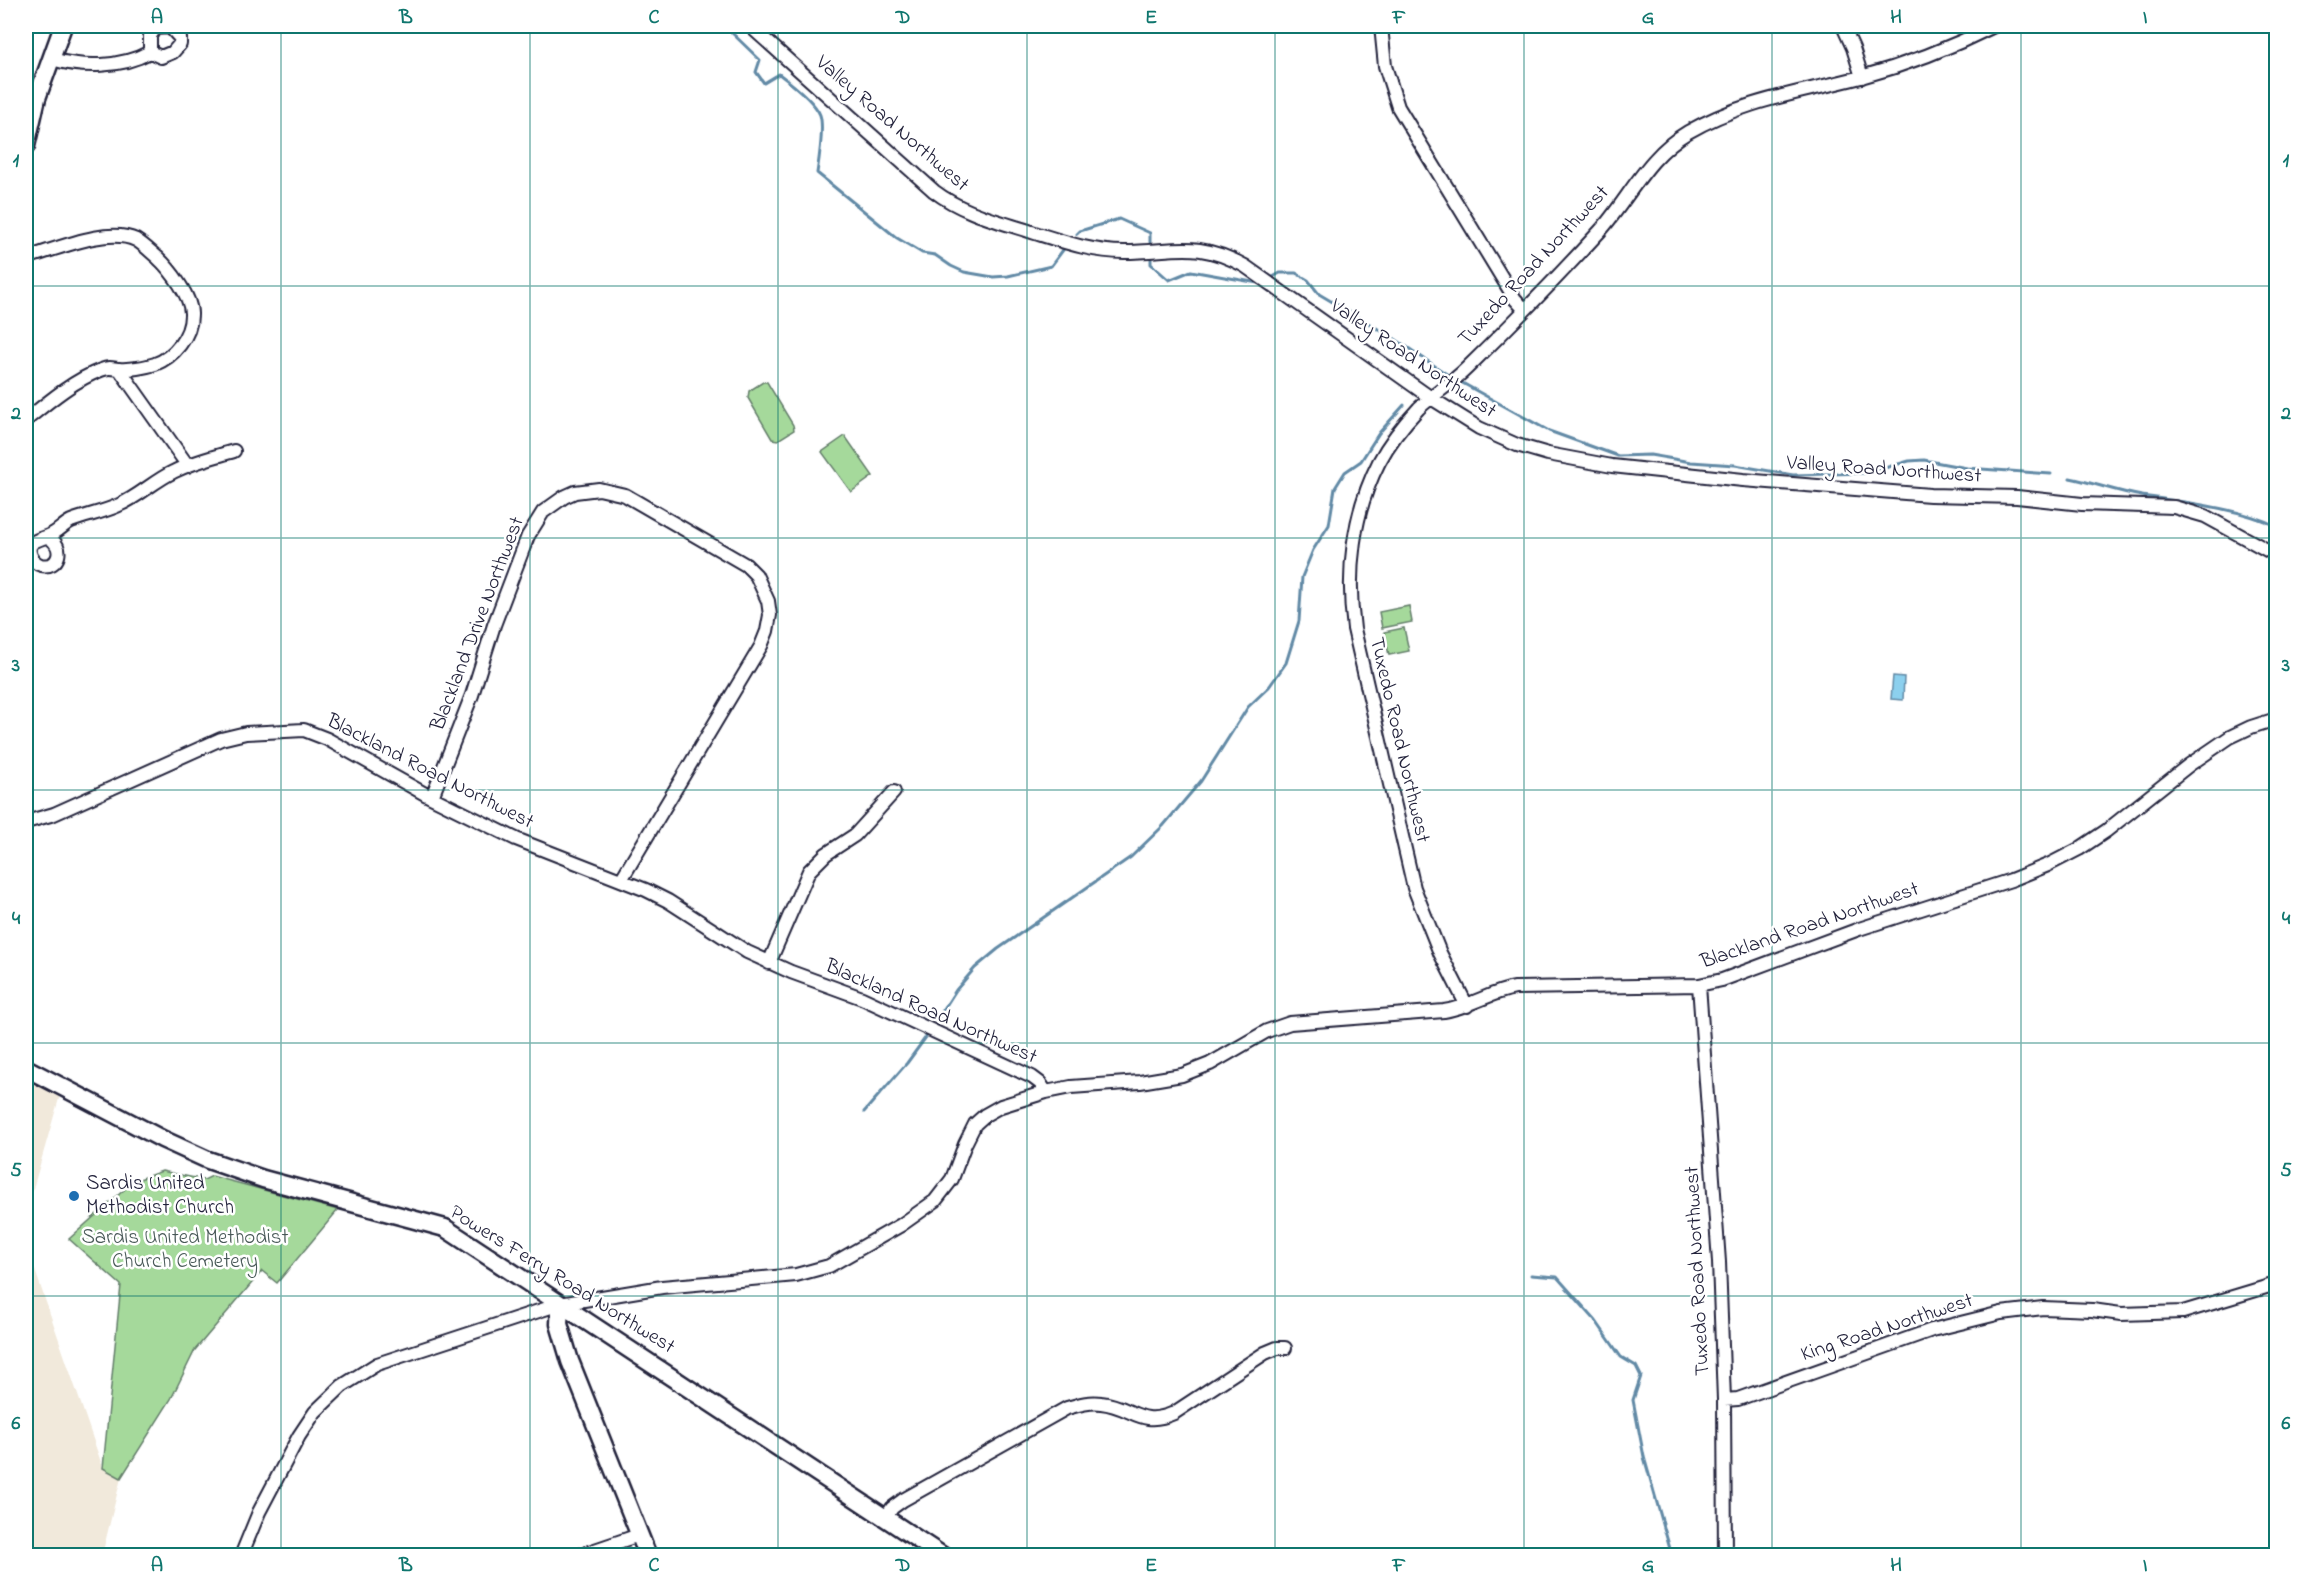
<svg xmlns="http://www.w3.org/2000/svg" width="2302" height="1581" font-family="'Indie Flower',sans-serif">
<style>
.built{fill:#f1e9db}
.green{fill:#a5d99b;stroke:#647e6b;stroke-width:1.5}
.water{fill:#8cd0ee;stroke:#628aa6;stroke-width:1.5}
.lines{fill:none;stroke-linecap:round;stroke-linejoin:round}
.stream{stroke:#628aa6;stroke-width:3}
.street-casing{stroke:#22223b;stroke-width:16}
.secondary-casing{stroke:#22223b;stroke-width:21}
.street{stroke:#fff;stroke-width:12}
.secondary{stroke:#fff;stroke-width:16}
.grid{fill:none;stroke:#0f766e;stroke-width:1.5;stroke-opacity:0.55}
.poi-dot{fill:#1f6fb2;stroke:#fff;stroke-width:2}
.labels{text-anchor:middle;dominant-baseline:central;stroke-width:5;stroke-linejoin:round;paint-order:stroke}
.street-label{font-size:21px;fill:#22223b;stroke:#fff}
.poi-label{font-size:21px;fill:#22223b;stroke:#fff;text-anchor:start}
.park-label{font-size:21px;fill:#495958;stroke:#fff}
.neatline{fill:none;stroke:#0f766e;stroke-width:2}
.grid-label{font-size:20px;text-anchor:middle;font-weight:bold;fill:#0f766e}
</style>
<rect width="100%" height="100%" fill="#fff"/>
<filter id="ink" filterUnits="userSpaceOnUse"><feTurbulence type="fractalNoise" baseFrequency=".0167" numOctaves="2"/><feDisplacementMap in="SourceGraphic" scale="12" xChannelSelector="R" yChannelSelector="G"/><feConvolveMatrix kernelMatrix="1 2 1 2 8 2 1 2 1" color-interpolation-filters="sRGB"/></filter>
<g filter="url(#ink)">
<path class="built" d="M26,1073L60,1095L26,1213Z
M26,1244L103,1468L121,1478L102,1555H26Z"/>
<path class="green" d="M763,382H767L793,425L794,430L778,440L772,439L748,398L749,391Z
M845,436L873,476L851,492L822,452Z
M1409,606L1412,622L1382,628L1379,612Z
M1404,628L1409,651L1389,655L1384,632Z
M162,1171L204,1180L212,1176L338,1210L277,1283L262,1271L195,1350L171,1399L121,1478L103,1468L121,1285L69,1239L134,1181Z"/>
<path class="water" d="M1893,676L1904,677L1903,700L1891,699Z"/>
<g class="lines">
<path class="stream" d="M720,26L731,32L760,60L756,72L764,83L779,74C791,83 815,102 820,115C824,127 819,160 817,173L897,238L922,253L935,255L951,266L964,272L993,277L1008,276L1051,266L1063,250
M1077,234L1080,231L1119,219L1150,233V242
M1151,259V264L1169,280L1191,271L1258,283
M1273,277L1280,273H1296L1308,280L1319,294L1395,339L1451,377
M1430,375L1441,373
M1457,380L1549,431L1618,456L1650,455L1691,462L1735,465L1793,475L1867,473L1909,461L1924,460L1967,468L2051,474
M2070,478C2094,483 2117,492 2142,496C2183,502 2239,508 2276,526
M938,1018L956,990L975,968L998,949L1131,857L1163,826L1201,781L1248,707L1269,687L1286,663L1299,621L1302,577L1313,550L1329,525L1335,488L1345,472L1361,461L1379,433L1404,405
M864,1112L907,1063L926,1037
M1531,1275L1557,1277L1596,1321L1621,1357L1636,1366L1641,1376L1633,1400L1644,1457L1672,1556"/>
<g class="street-casing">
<path id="street" d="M750,26L934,191C964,214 999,221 1035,233C1064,242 1093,252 1124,252C1175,252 1196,239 1245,266L1431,398L1479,428L1517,445L1548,454L1612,466L1743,480L1930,495L2017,497L2082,504L2174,507L2205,516L2276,555
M1381,26L1385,66L1398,107L1515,299L1525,310
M1843,26L1853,48L1862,77
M52,59C82,68 121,68 150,52L161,57L173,52L180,44V38L170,27L155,28L150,36V52
M26,258C55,250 107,226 136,240C144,245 150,251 157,257C170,269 192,297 191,315C191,336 174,357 155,364C146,367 128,370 119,369C111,368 109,367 101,370C74,380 48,402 26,420
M120,370L188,466
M48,537C66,547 59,569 41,565C37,564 33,560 31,556C25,541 39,540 48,536C57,533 63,525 71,521C87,515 104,512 119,505C138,497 154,481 173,472C192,462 214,457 234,451
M432,797L472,695L494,625L528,536L543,512L564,497L575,492L599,489L625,495L746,565L756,575L768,601L770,615L767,631L761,646L621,880
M26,822L54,814L221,739L246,733L304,730L327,739L425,794L516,839L646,890L668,901L747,952L791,972L862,998L1032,1077L1040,1083L1046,1092
M769,963L809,871L826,854L855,835L894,792
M1699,985L1719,1262L1724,1400L1725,1556
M1467,1006L1440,953L1414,888L1354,629C1346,572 1353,513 1379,462C1389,443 1404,424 1419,408C1434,394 1452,383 1467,368C1512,324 1557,278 1600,231C1630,197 1647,156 1688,132C1744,100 1800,93 1861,77C1906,65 1952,47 1994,26
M1724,1400L1738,1399L1932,1330L2001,1313L2043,1308L2092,1310L2121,1314L2183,1312L2276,1284
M885,1519L892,1508L903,1500L1067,1408C1078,1405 1089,1401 1101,1403C1132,1406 1140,1428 1174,1413L1265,1353L1277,1348H1285
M241,1556L259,1512L299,1436L315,1412L342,1386L377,1364L560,1304L662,1287L796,1275L829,1266L901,1225L935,1201L952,1179L965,1144L975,1124L985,1115L1001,1106L1046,1092L1071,1087L1140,1082L1182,1075L1210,1064L1267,1031L1290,1023L1444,1011C1470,1007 1490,992 1515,988L1699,985L1722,980L1859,929L2011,880L2048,865L2079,849L2106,831L2189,765L2230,737L2251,727L2276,719
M577,1556L639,1535"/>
</g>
<g class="secondary-casing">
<path id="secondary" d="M26,146L37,98L63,26
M26,1068L162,1139L208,1160L263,1179L445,1228L943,1556
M560,1304L559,1324L570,1361L648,1556"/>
</g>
<use href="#street" class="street"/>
<use href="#secondary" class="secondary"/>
</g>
</g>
<path class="grid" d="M281,26V1556M530,26V1556M778,26V1556M1027,26V1556M1275,26V1556M1524,26V1556M1772,26V1556M2021,26V1556M26,286H2276M26,538H2276M26,790H2276M26,1043H2276M26,1296H2276"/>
<circle class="poi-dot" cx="74" cy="1196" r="6"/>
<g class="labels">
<g class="street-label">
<text transform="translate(892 124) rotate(41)">Valley Road Northwest</text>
<text transform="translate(1534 266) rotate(-47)">Tuxedo Road Northwest</text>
<text transform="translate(1413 359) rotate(34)">Valley Road Northwest</text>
<text transform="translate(1884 470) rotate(4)">Valley Road Northwest</text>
<text transform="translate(478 624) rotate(-69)">Blackland Drive Northwest</text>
<text transform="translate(1399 740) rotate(77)">Tuxedo Road Northwest</text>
<text transform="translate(430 772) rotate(27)">Blackland Road Northwest</text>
<text transform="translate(1810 926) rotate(-19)">Blackland Road Northwest</text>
<text transform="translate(931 1012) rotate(24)">Blackland Road Northwest</text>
<text transform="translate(1698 1271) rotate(-93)">Tuxedo Road Northwest</text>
<text transform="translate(562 1280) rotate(32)">Powers Ferry Road Northwest</text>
<text transform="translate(1887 1328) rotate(-18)">King Road Northwest</text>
</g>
<g class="poi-label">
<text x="86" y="1184">Sardis United<tspan x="86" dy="24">Methodist Church</tspan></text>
</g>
<g class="park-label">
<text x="185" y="1238">Sardis United Methodist<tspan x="185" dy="24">Church Cemetery</tspan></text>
</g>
</g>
<rect width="2302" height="1581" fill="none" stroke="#fff" stroke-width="66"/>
<rect x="33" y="33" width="2236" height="1515" class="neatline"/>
<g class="grid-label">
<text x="157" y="23">A</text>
<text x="406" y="23">B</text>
<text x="654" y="23">C</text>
<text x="903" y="23">D</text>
<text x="1151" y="23">E</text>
<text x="1399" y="23">F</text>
<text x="1648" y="23">G</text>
<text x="1896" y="23">H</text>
<text x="2145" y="23">I</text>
<text x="16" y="166">1</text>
<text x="2286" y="166">1</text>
<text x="16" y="419">2</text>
<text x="2286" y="419">2</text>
<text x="16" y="671">3</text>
<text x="2286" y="671">3</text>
<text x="16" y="924">4</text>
<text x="2286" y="924">4</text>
<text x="16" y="1176">5</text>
<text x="2286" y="1176">5</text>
<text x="16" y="1429">6</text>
<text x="2286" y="1429">6</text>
<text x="157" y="1571">A</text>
<text x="406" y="1571">B</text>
<text x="654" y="1571">C</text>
<text x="903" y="1571">D</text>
<text x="1151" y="1571">E</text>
<text x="1399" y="1571">F</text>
<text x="1648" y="1571">G</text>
<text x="1896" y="1571">H</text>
<text x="2145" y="1571">I</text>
</g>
</svg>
